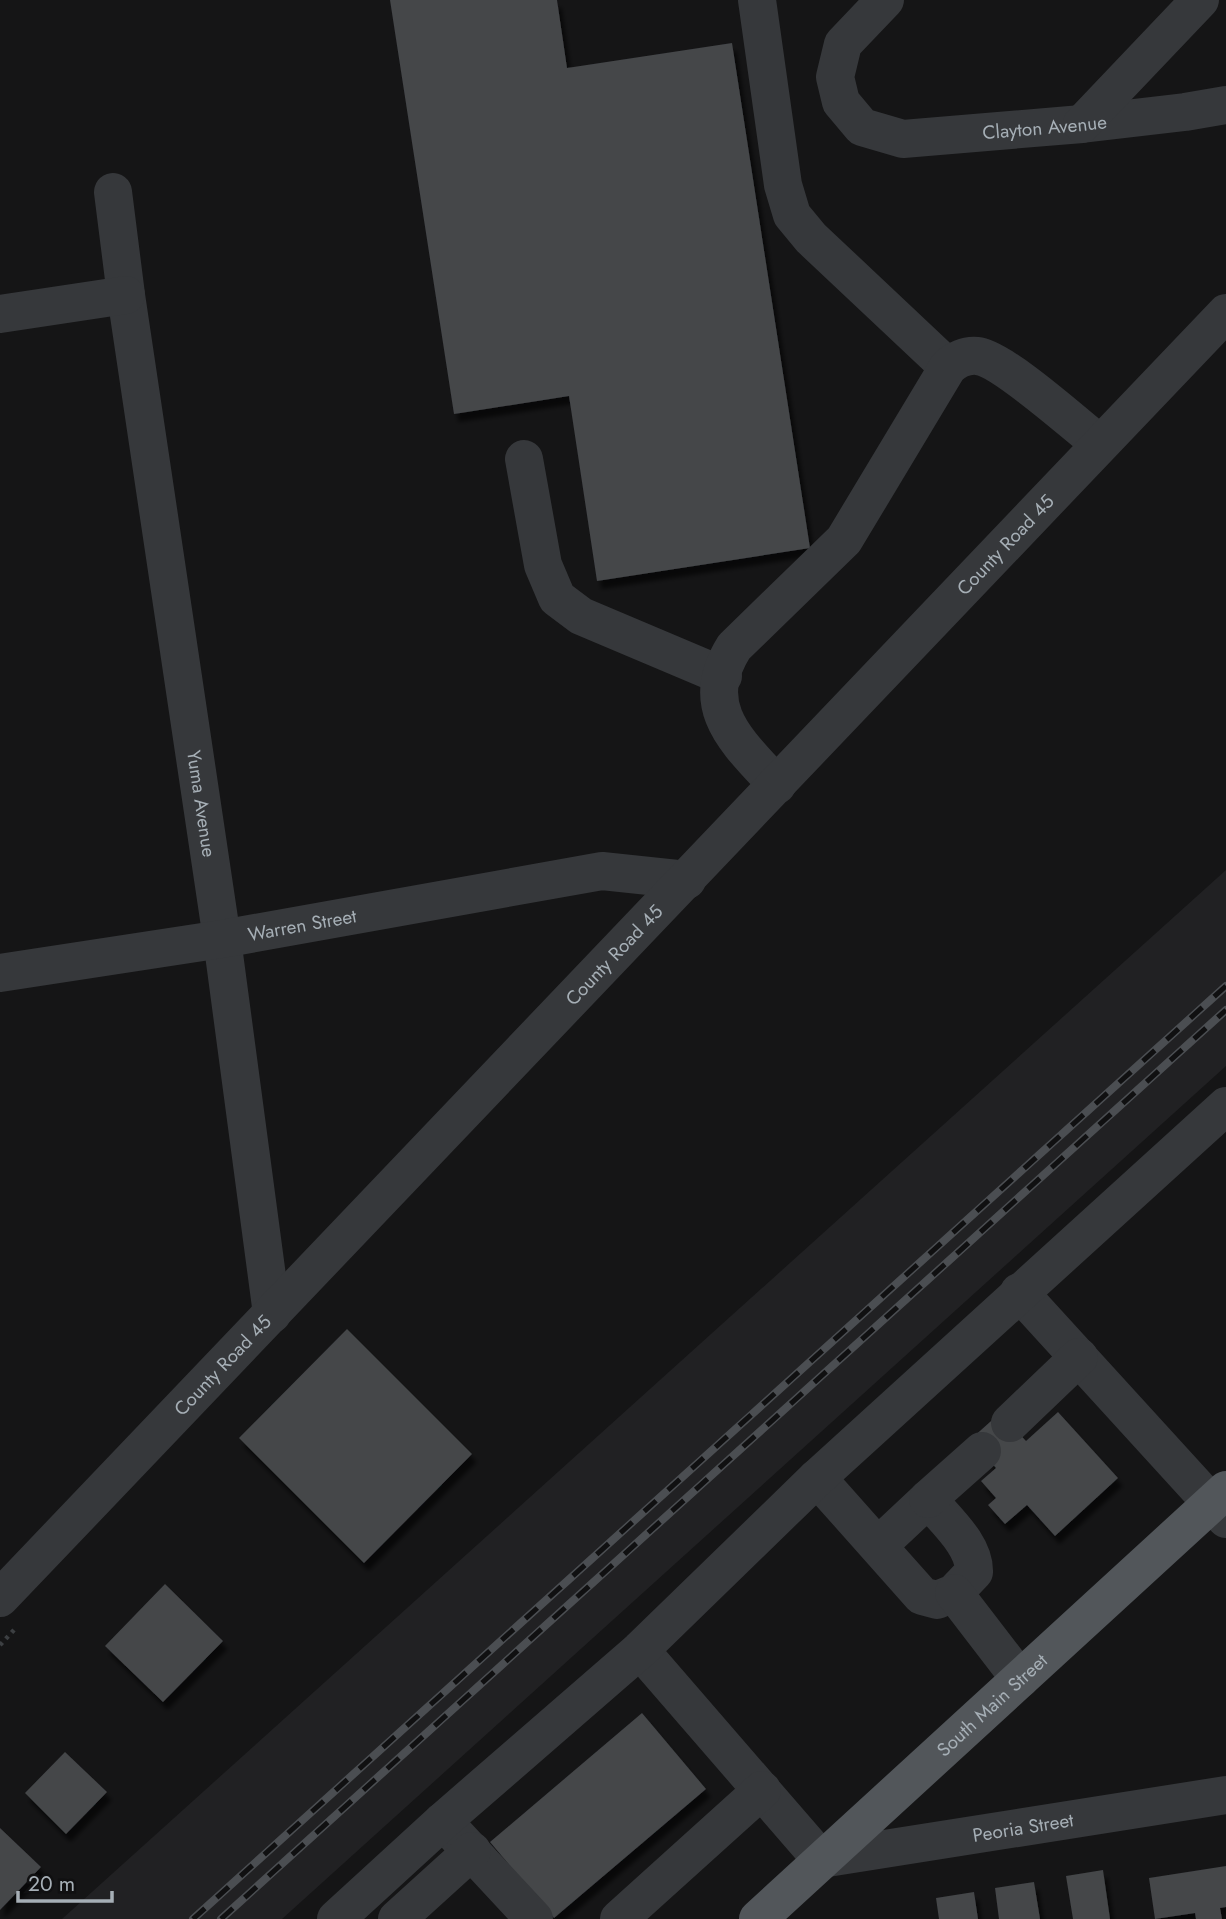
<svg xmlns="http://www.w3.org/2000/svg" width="1226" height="1919" font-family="Jost,sans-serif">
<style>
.built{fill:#212123}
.building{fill:#444649;filter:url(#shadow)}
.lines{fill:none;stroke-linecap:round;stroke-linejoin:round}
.path{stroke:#3c3f42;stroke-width:4.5;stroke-dasharray:3.5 5;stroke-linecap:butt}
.minor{stroke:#36383b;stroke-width:38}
.major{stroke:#52565a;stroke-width:38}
.rail-casing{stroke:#4b4e52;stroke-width:8}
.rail{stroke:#101011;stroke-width:5;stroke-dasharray:16;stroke-linecap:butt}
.labels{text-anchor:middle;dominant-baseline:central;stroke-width:5;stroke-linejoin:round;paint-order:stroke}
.street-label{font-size:19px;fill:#a6afb6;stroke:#101011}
</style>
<defs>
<filter id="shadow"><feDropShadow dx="4.5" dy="8" stdDeviation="2" flood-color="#0009"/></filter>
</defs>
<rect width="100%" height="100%" fill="#151516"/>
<path class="built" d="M1226,870V1066L282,1919H62Z"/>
<path class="building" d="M390,0H557L567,68L732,43L810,548L597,581L569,396L454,414Z
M347,1329L472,1454L364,1563L239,1438Z
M1058,1412L1118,1478L1055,1536L1027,1505L1005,1524L988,1505L996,1498L981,1481L996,1468L971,1439L1000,1413L1026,1441Z
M165,1584L223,1641L163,1702L105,1646Z
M642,1713L706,1789L554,1918L490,1842Z
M65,1752L107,1792L66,1834L25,1793Z
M0,1828L41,1867L0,1910Z
M1226,1866V1907L1220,1908L1222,1919H1196L1195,1913L1155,1919L1149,1878Z
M1103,1870L1110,1919H1073L1066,1876Z
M1034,1882L1040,1919H999L995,1888Z
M974,1892L978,1919H939L936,1898Z"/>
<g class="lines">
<path class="path" d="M0,1645L14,1630"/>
<g class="minor">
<path d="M757,0L783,185L792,215L811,238L948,367"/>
<path id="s1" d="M885,0L843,44L835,77L841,102L862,127L903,139L1082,124L1185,112L1226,105"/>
<path d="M1082,124L1200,0"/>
<path id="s2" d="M113,192L126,295L222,939L272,1314"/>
<path d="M0,314L126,295"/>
<path d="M524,459L543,565L557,598L581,616L723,676"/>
<path d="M777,785C738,742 696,708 734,647L844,540L948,367C956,360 966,355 977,356C1002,358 1077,426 1100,444"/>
<path id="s3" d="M0,973L222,939L602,871L687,880"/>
<path d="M1019,1292L1226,1519"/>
<path d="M1010,1423L1079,1357"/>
<path d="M817,1478L922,1596L937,1600L954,1593L974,1572C975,1545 945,1520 928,1499L878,1546"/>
<path d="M928,1499L982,1451"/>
<path d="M954,1593L1020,1679"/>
<path id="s4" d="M0,1598L1226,313"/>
<path id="s5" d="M640,1650L821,1859L1226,1795"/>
<path d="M443,1821L534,1919"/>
<path d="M336,1919L443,1821L640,1650L817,1478L1226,1106"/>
<path d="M397,1919L472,1851"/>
<path d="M619,1919L762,1790"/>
</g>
<path class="major" id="s6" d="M758,1919L1226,1490"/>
<g class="rail-casing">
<path id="rail" d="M193,1919L1226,986
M221,1919L1226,1010"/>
</g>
<use href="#rail" class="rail"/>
</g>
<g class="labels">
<g class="street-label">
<text stroke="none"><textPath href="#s1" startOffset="338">Clayton Avenue</textPath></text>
<text stroke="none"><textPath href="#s4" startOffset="1456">County Road 45</textPath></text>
<text stroke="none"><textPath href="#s2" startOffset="618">Yuma Avenue</textPath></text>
<text stroke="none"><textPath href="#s3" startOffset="306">Warren Street</textPath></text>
<text stroke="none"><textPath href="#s4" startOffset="889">County Road 45</textPath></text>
<text stroke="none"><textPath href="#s4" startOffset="322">County Road 45</textPath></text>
<text stroke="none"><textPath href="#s6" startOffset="317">South Main Street</textPath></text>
<text stroke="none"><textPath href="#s5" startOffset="481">Peoria Street</textPath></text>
</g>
</g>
<path d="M18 1891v10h94v-10" fill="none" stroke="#a6afb6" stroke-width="3.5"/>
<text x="28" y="1891" font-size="21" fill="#a6afb6" stroke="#101011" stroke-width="5" paint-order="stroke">20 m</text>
</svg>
